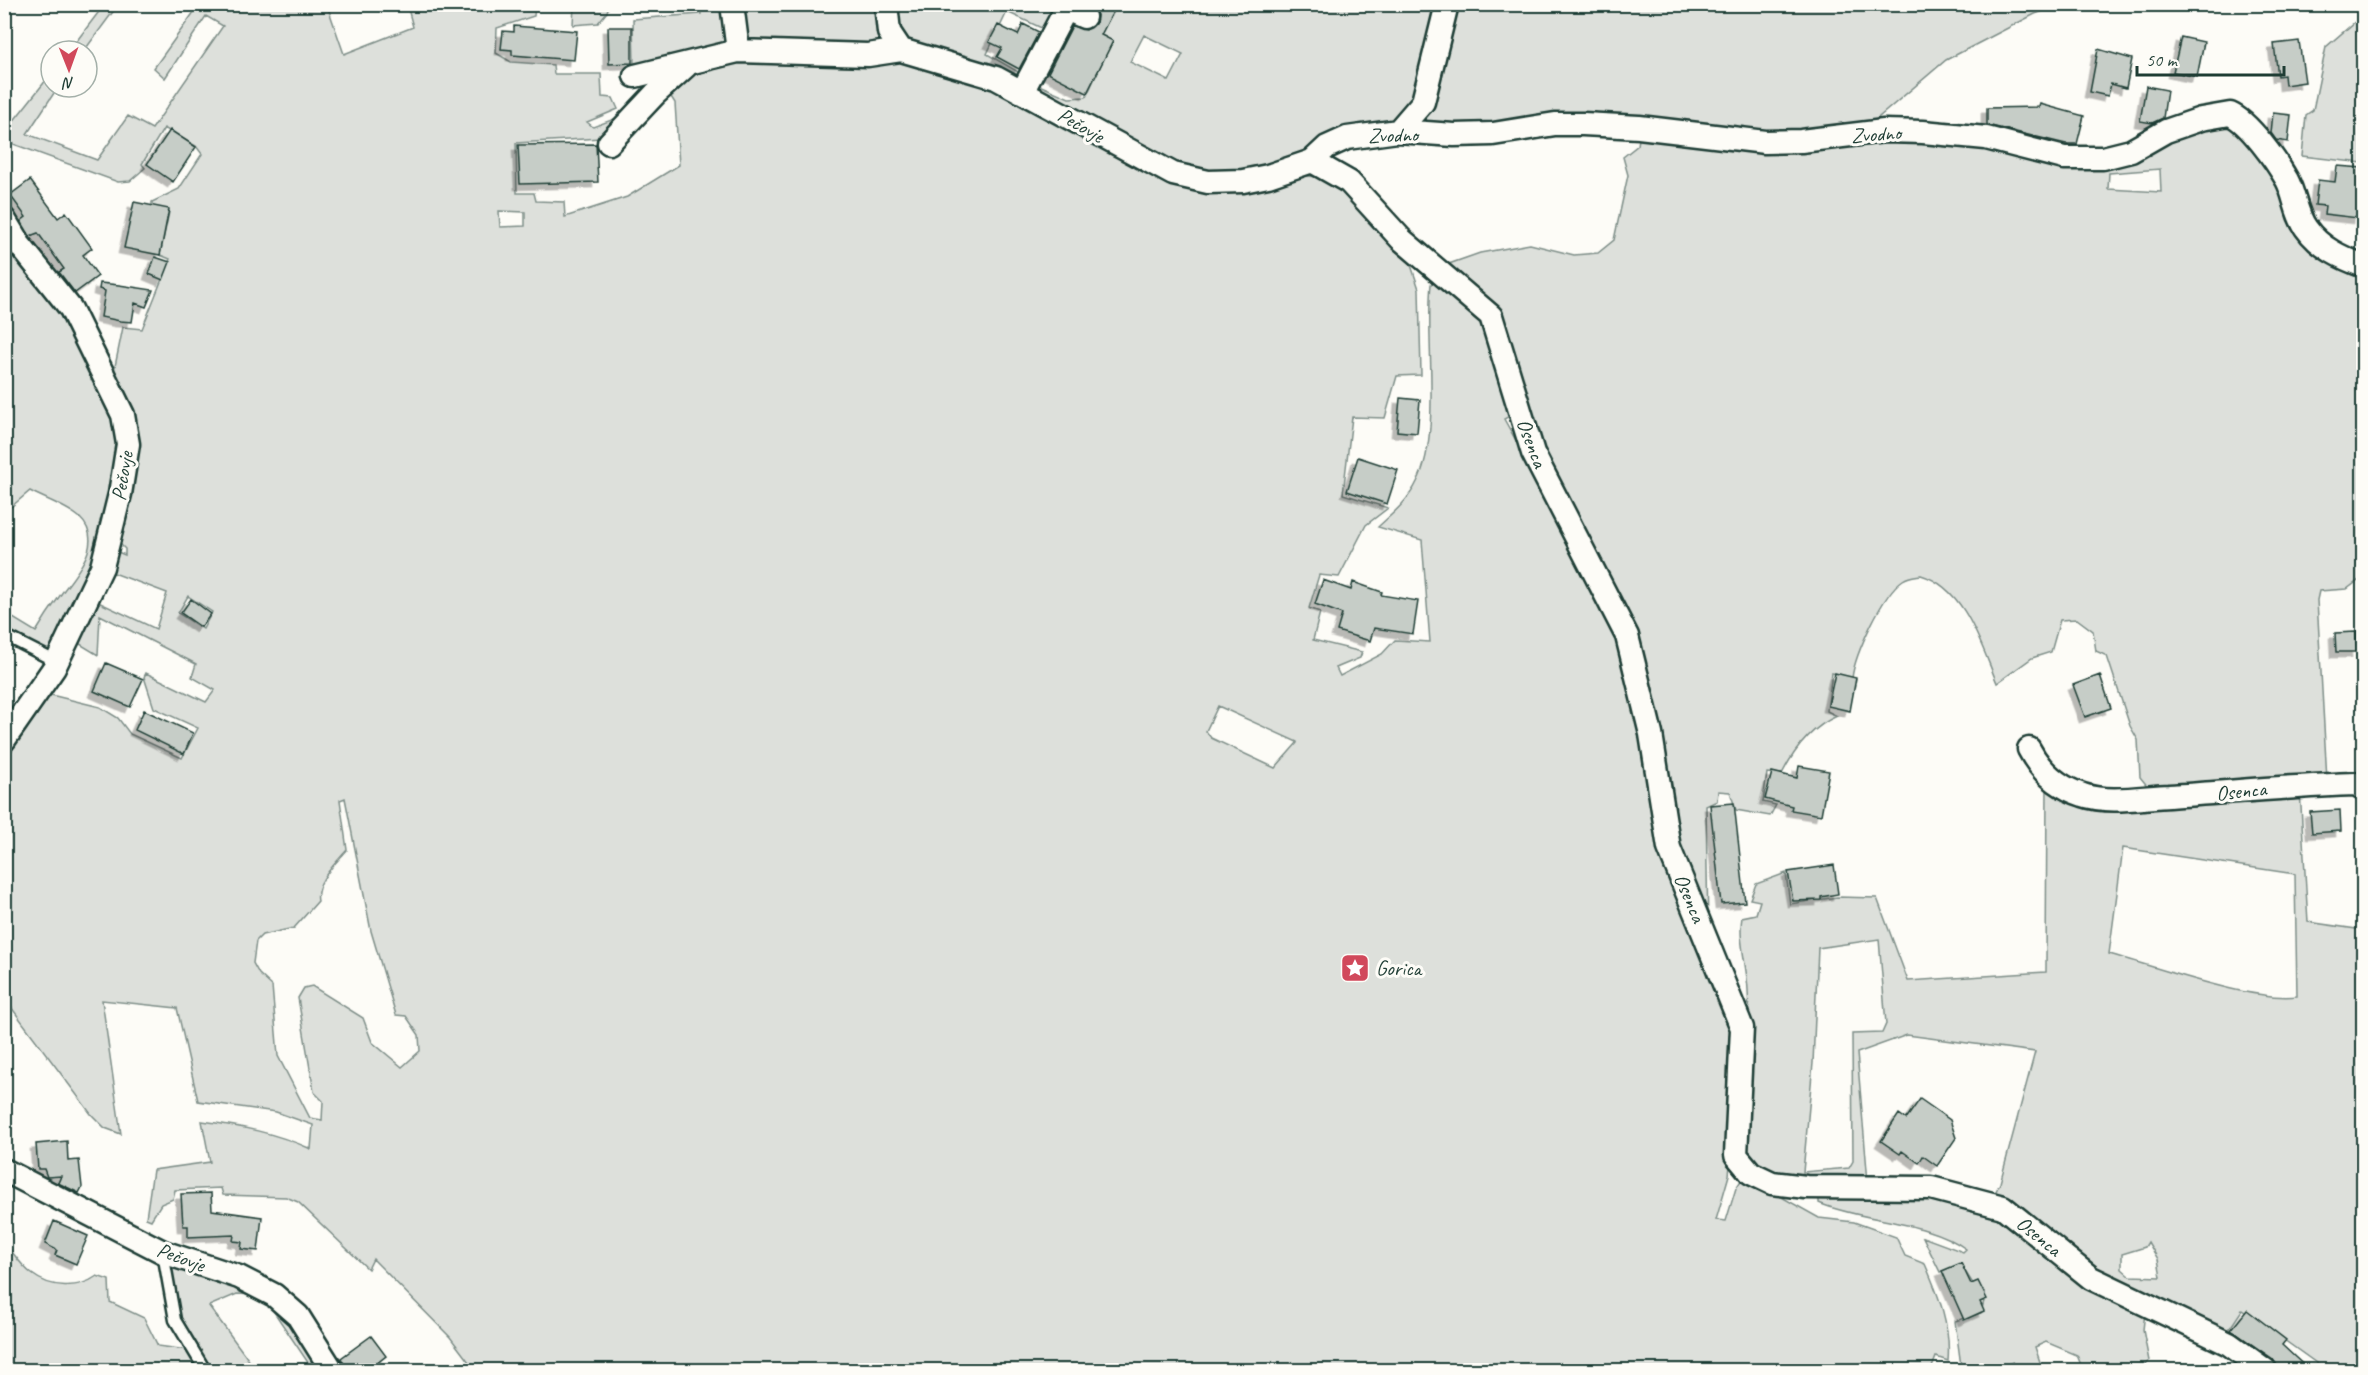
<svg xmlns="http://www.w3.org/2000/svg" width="2368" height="1375" font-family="Caveat,sans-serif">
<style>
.green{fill:#dde0db;stroke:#7e8e88;stroke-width:1.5;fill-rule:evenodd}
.building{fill:#c6cdc7;stroke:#1f3d34;stroke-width:1.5;filter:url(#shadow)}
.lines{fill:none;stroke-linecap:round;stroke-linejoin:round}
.service-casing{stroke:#1f3d34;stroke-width:15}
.minor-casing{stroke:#1f3d34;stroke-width:27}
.service{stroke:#fdfcf7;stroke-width:10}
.minor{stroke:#fdfcf7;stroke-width:22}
.labels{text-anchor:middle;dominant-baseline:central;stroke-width:6;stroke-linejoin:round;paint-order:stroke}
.street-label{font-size:21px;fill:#1f3d34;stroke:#fdfcf7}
.poi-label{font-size:21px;fill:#1f3d34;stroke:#fdfcf7;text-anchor:start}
</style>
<defs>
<filter id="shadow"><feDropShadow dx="-5.5" dy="5.5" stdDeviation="0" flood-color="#0004"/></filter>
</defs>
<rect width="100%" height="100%" fill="#fdfcf7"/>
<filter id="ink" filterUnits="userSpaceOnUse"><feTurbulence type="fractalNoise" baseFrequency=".0167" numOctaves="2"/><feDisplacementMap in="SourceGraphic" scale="12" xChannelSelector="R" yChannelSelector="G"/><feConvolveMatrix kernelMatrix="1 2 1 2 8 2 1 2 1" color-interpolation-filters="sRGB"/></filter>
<g filter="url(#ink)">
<path class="green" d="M535,4L534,16L497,28L496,53L511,62L553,65L554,74H601L602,97L613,98L618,109L587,122L593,127L625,115L601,138L516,143L517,193H534L536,201L564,202L565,217L627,197L679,165L675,103L666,89L708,62L899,58L958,70L1184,183L1298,175L1328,178L1351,190L1410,262L1419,289L1421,375L1397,376L1385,418L1352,417L1343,494L1388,508L1366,525L1339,577L1319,575L1309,608L1320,612L1313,640L1362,652L1360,658L1336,668L1340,676L1382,654L1395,640L1430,642L1422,540L1378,527C1393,513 1408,501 1417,482C1442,434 1425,339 1431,284L1446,265L1480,253L1530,244L1574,255L1598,253L1614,240L1628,175L1623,157L1638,145L1640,132L1888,133L2067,161L2183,130L2235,122L2284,183L2292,213L2363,272V577L2347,589L2319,591L2317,600L2327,780L2153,793L2140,777L2138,740L2130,726L2107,656L2096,651L2093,631L2077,619L2060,620L2051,652L2032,658L1997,683C1981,645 1965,588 1921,575C1915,576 1909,576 1903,580C1883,593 1855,654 1852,678L1832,673L1827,711L1837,716C1812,727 1794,750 1782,774L1767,773L1763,802L1776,805L1770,816L1736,810L1730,792L1718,791L1717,801L1706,806L1708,930L1732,1013L1731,1155L1729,1175L1716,1220L1726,1221L1736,1188L1744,1176L1819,1218L1854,1222L1896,1237L1905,1256L1925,1264C1939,1296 1951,1326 1948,1361L1936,1357L1931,1370H475L450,1337L373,1259L368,1269L298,1202L286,1197L223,1195L221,1188L175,1190L173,1199L161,1204L151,1220L146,1218L153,1170L210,1162L202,1121C240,1126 276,1133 311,1149L313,1125L276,1112L198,1101L177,1008L102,1000L121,1134L105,1128L91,1114L5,999V749L43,696L51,695L100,707L118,718L130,734L182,758L198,728L154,708L144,677L146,673L206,702L215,690L192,677L196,664L100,615L98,655L75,641L96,601L156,629L167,593L111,572L113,550L125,555V549L115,539L126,482L112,381L123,327L142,329L170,259L160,255L169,212L152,206V202L179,189L202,154L196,146L164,128L142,164L145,168L130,181L118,182L5,141L4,133L51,74V87H58L27,134L97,160L128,116L152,129L223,26L206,16L165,78L154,68L199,5H327L344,54L413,27L407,5ZM2160,169L2161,192L2108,189L2109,173ZM499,211L525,212V226L500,227ZM1515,413L1550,502L1504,419ZM188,596L212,612L203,629L178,613ZM1218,706L1297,742V743L1275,768L1211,738L1206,731ZM345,798L371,931L396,1015L406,1016L419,1035L420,1051L402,1067L372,1042L363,1018L312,986L304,988L298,998L314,1092L323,1101L322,1120L310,1118L278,1056L272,986L259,974L253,963L256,941L262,935L294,928L318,901C314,883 336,863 347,850L340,800Z
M1118,4L1442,5L1418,104L1399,124L1266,172L1196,175L1040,93L1037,84L1069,98L1086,97L1112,41L1084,24L1091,8L1111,17ZM1144,35L1183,54L1169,81L1130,62Z
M104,5H118L84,51H69Z
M574,5V4L609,5L607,12L598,23L573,25Z
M700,5H728L730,44L634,67L633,19L701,14Z
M736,5H879L882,43L871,50L755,44L745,39Z
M890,5H1058L1048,31L1007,12L987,54L1020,73L1016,78L910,47L899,34Z
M1451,5H2060L2035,14L1946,60L1866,128L1807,136L1435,130L1413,120Z
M2363,15V163L2302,156L2306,115L2313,110L2326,47Z
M4,236L55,302L111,406L121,442L106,529L55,655L42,652L5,631V613L36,632C43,620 51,608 59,597C74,575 107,543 79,517C66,506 45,499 30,491L5,512Z
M2047,784L2073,799L2300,790L2308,922L2363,930V1370H2326L2242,1310L2224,1337L2119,1286L1994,1195L2000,1183L2035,1052L1907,1035L1857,1053L1868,1182L1781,1181L1744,1156C1748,1101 1751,1046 1748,990C1747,965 1738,941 1742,917L1756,914L1760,901L1750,899L1756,884L1786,873L1790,904L1837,897L1877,898L1908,981L2046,972ZM2123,848L2295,874L2297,996C2252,1002 2157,967 2109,954ZM1879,939L1886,1024L1882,1033L1852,1034L1853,1161L1849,1168L1803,1172L1813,1063L1818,948ZM2148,1242L2158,1259L2161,1277L2130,1276L2122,1269V1254L2145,1247Z
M1819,1195L1978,1201L2145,1312L2143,1330L2149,1361L2139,1370H2083L2077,1355L2046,1342L2035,1347L2041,1365L2028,1370H2018L2013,1362C1995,1369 1980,1374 1961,1366L1955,1321L1981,1313L1984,1301L1961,1265L1940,1272L1923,1237L1963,1252L1966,1249C1926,1220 1864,1222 1819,1203Z
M4,1242C13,1252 21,1266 32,1274C51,1289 79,1289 97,1276L109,1280L110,1302L144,1318L158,1346L187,1350L197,1370H5Z
M173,1263L246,1287L253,1295L237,1294L209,1306L256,1370H208L171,1302L170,1267Z
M273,1300L326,1370H313L268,1303Z"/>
<path class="building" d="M1089,4H1117L1101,35L1113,41L1087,93L1048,73L1072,26L1086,30L1096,23L1097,15Z
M1023,24L1039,32L1019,69L997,57L1002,48L989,42L998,25L1018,35Z
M514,26L577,31L574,60L512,55V50L501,49L503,31L514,32Z
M608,27H632V63L609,64Z
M2181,37L2204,42L2197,77L2173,72Z
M2299,41L2305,82L2285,85L2284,75L2278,76L2274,44Z
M2098,49L2132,59L2126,88L2111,84L2108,96L2090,92Z
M2146,86L2167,90L2163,118L2152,123L2140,121Z
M2040,104L2084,116L2077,144H2066L1987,125V108L2039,107Z
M2273,113L2291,115L2288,142L2276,140L2271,133Z
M170,130L196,147L173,182L147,164Z
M596,144L598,182L520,184L518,145Z
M2337,166L2363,168L2358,218L2324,214L2325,206L2315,205L2318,180L2335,182Z
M30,180L58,218L66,212L92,248L83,255L98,276L75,293L59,272L64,269L38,233L30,236L21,221L26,217L10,195Z
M134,202L169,209L160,255L124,248Z
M155,257L170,262L163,280L149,274Z
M100,283L119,285L153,290L146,307L135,303L132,322L120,321L101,317L105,291L99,289Z
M1400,398L1420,400L1417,433L1397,431Z
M1358,457L1398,470L1387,504L1347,491Z
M1323,580L1351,590L1353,582L1382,592L1381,595L1418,601L1413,634L1374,628L1370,641L1337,631L1342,614L1315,604Z
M191,599L211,614L201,627L181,613Z
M2356,632L2357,652H2336L2335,633Z
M106,663L143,679L130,707L94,691Z
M1835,673L1856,678L1850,711L1828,706Z
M2100,675L2111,708L2085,717L2073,685Z
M144,710L193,733L184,754L135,730Z
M1799,766L1829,771L1821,815L1791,810L1792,806L1765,799L1772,772L1797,778Z
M1734,803L1745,902L1721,904L1710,805Z
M2340,810L2341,831L2312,833L2310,812Z
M1834,865L1838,894L1821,897V900L1793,901L1788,872Z
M1920,1099L1950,1120L1956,1138L1937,1166L1923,1156L1919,1163L1902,1151L1900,1154L1881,1141L1899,1114L1906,1119Z
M67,1141L68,1161L79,1160L82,1187L79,1193L58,1183L61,1176L47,1177L44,1169H38L36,1144Z
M211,1193L212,1210L262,1217L258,1251L241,1249L242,1242L233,1241L234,1235L188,1237V1226H183L181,1194Z
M54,1221L88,1236L76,1264L55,1255L57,1250L45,1244Z
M1961,1263L1971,1284L1978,1281L1987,1299L1980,1302L1984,1311L1964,1320L1942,1271Z
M2247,1310L2286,1340L2282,1345L2310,1371H2278L2273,1359L2231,1330Z
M371,1336L386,1356L367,1371H348L341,1358Z"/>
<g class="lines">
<g class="service-casing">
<path id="service" d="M4,635L57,662
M163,1253L175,1320L205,1370"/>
</g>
<g class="minor-casing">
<path id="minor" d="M732,4L738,51
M886,4L889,32L901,50L996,78L1173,174L1208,182L1243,181L1268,176L1312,161L1327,147L1347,138L1398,131L1454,135L1493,134L1555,124H1583L1639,127L1765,142L1801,141L1884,131L1923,132L1986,138L2064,158H2103L2131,151L2166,131L2201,119L2230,114C2249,122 2277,162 2287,180C2295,195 2296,215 2306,228C2320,248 2342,258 2364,266
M635,76L738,51L868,55L901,50
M1022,92L1066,9L1084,17
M1398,131L1423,102L1447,4
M609,143L655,94L686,66
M1312,161L1349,182L1401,239L1491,316L1533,453L1627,636L1651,734L1669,848L1742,1028L1736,1155L1751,1173L1772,1183L1806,1187L1931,1188L2003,1207L2091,1278L2229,1344L2265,1370
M4,219L19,244L71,309L123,415L128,444L120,494L102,567L54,668L4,740
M2029,749C2041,772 2058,787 2083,795C2108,804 2143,797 2169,796C2231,792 2293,786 2356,784L2364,789
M4,1170L163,1252L239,1277L274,1295L298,1316L332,1370"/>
</g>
<use href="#service" class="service"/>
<use href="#minor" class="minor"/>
</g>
</g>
<defs>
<g id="sight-square" transform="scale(1.5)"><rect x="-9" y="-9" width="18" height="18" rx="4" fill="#d1495b" stroke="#fdfcf7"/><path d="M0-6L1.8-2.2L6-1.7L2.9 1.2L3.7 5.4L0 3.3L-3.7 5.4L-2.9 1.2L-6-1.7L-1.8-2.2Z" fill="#fff"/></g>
</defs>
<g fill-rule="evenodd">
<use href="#sight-square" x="1355" y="968"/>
</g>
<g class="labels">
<g class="street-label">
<text transform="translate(1081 125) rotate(30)">Pečovje</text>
<text transform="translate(1876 134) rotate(-4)">Zvodno</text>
<text transform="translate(1393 135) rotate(-2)">Zvodno</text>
<text transform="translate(1532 443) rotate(69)">Osenca</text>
<text transform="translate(122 476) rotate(-81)">Pečovje</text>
<text transform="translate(2241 791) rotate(-6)">Osenca</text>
<text transform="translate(1690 898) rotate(67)">Osenca</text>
<text transform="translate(2039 1236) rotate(39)">Osenca</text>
<text transform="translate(181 1257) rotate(20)">Pečovje</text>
</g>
<g class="poi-label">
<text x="1376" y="968">Gorica</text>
</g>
</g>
<rect width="2368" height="1375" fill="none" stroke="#fdfcf7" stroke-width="24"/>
<rect x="12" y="12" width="2344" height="1351" fill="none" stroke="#1f3d34" stroke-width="2" filter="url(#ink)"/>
<g transform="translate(69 69) rotate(179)"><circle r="28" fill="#fdfcf7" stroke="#a4b0a9" stroke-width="1.5"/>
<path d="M0-4.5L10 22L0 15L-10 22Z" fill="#d1495b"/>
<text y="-9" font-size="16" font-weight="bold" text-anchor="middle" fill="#1f3d34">N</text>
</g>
<path d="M2137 66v9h147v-9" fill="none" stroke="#1f3d34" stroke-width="3"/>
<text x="2146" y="66" font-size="18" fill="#1f3d34" stroke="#fdfcf7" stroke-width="4.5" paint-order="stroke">50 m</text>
</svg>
